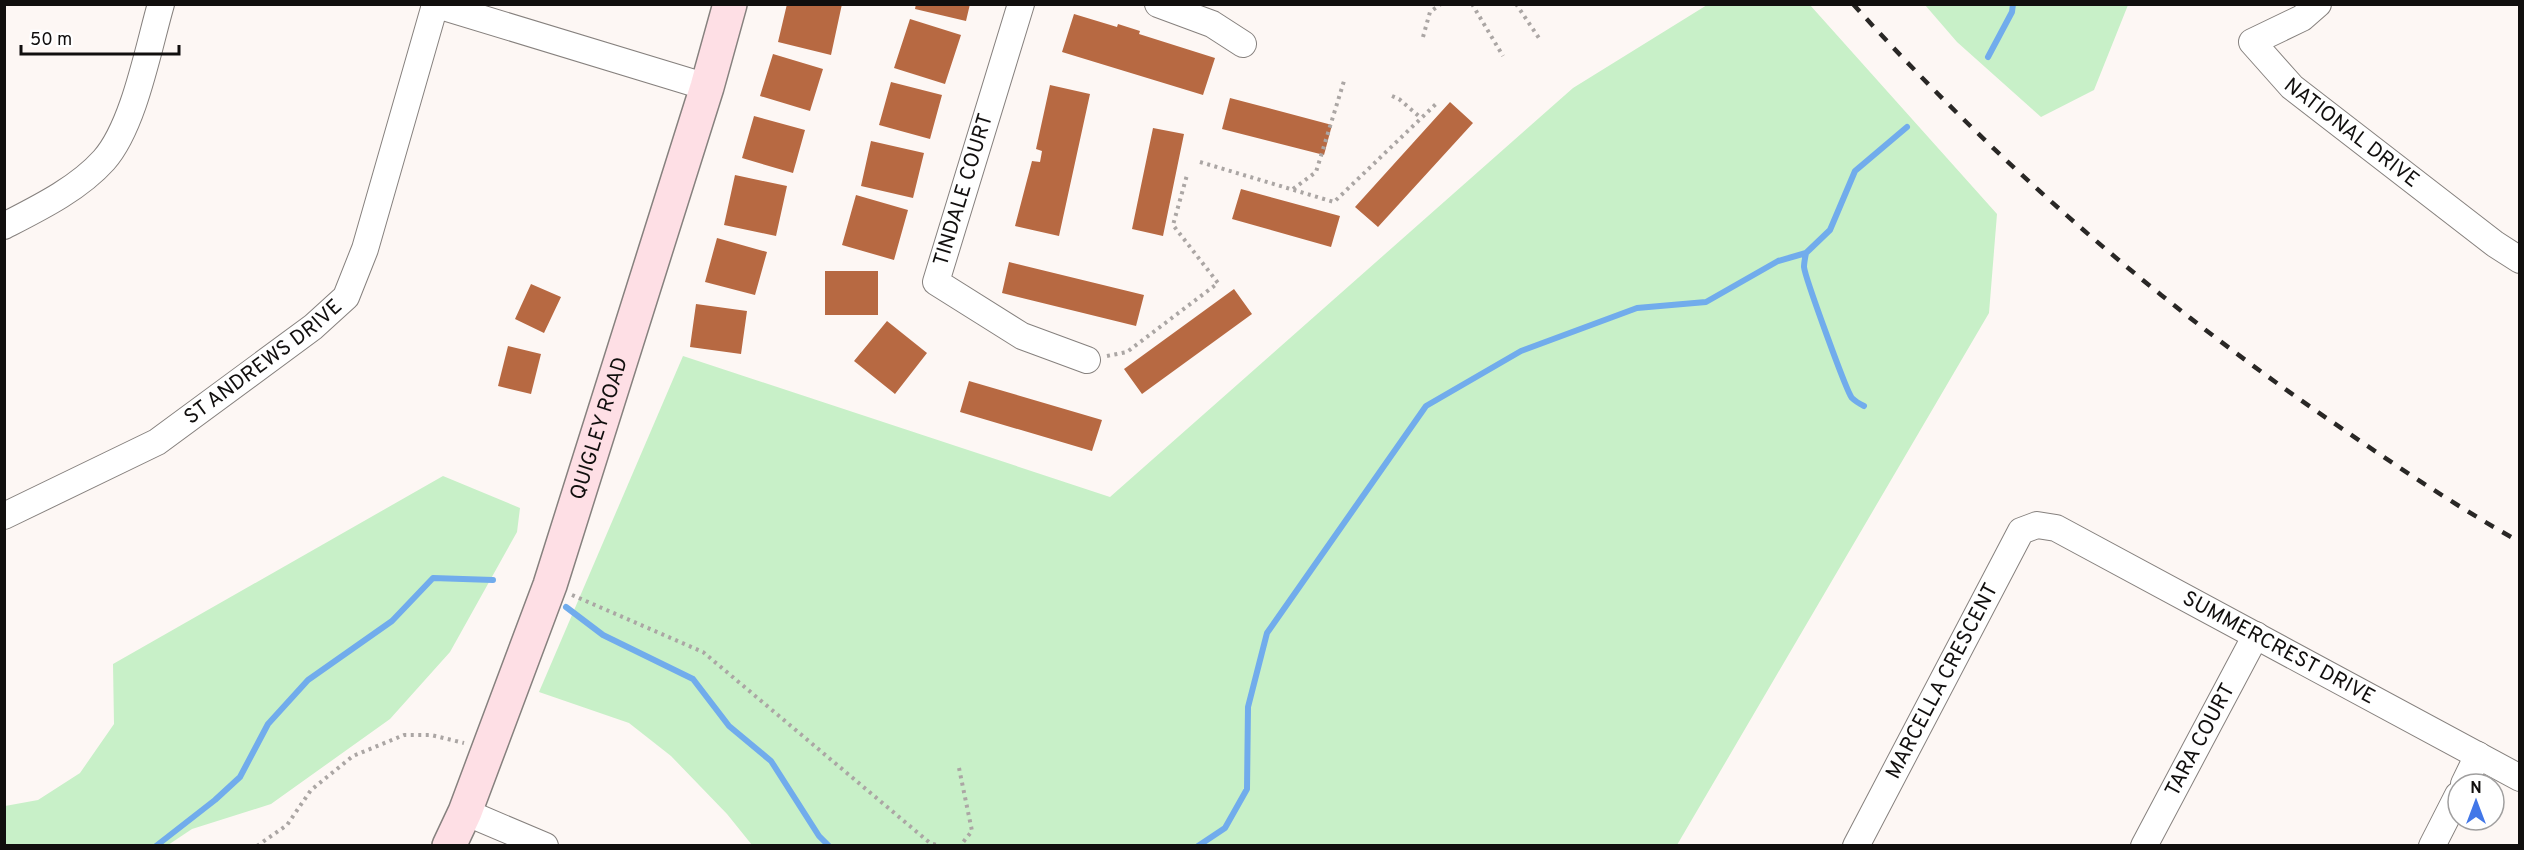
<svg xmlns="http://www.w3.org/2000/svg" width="2524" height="850" font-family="Overpass,sans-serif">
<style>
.green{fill:#c8f0c8}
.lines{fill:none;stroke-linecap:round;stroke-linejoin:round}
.stream{stroke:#71acec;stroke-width:6}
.building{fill:#b76942}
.street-casing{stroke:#86817e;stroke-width:28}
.secondary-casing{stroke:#86817e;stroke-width:36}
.path{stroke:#aba6a4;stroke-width:4;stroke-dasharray:3 4.5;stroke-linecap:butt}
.street{stroke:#fff;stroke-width:26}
.secondary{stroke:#fedfe5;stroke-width:33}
.rail{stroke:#292725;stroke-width:4.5;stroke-dasharray:10 10;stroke-linecap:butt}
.labels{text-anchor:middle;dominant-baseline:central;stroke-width:6;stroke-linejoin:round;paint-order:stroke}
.street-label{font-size:21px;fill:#110f0e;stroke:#fff}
</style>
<rect width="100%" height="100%" fill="#fdf7f4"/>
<path class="green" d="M1707,5H1810L1997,214L1989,313L1677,845H752L727,814L671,756L629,723L539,692L683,356L1110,497L1573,88Z
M1925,5H2128L2094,90L2041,117L1957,42Z
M443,476L520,508L517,532L450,652L390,719L271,804L192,829L168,845H5V806L38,800L80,773L114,724L113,664Z"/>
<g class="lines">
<path class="stream" d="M1988,57L2012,12L2013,4
M1806,253C1805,258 1804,263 1804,267C1805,277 1847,393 1852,398C1855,401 1860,404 1864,406
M566,607L603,635L693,679L729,726L771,761L819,836L829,846
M156,846L215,800L240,777L268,724L308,680L392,621L433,578L493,580
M1198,846L1225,828L1247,789L1248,707L1267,633L1426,406L1521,351L1637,308L1706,302L1778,261L1806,253L1830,230L1855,171L1907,127"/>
</g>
<path class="building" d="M787,4H842L831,55L778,42Z
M916,4H970L966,21L915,9Z
M1074,14L1117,27L1118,24L1140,31L1139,34L1215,58L1203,95L1062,52Z
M910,19L961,35L945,84L894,68Z
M773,54L823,69L810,111L760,96Z
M891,82L942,95L930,139L879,125Z
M1050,85L1090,94L1059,236L1015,226L1032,161L1040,162L1042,151L1036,149Z
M1230,98L1332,125L1324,155L1222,129Z
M1450,102L1473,123L1378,227L1355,207Z
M754,116L805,130L793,173L742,158Z
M1153,128L1184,134L1163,236L1132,229Z
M871,141L924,153L913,198L861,186Z
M735,175L787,186L776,236L724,225Z
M1241,189L1340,216L1331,247L1232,219Z
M856,195L908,210L894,260L842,245Z
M717,238L767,252L755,295L705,282Z
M1009,262L1144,295L1136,326L1002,293Z
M825,271H878V315H825Z
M531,284L561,297L544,333L515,319Z
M1234,289L1252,314L1142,394L1124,369Z
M696,304L747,311L741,354L690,347Z
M887,321L927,353L895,394L854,361Z
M508,346L541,354L531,394L498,386Z
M969,381L1102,420L1092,451L960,412Z"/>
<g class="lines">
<g class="street-casing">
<g id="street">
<path d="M434,4L707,87"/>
<path d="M1021,4L936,282L1022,336L1087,360"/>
<path d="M1158,4L1212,24L1243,44"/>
<path id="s1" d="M2318,4L2302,18L2252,42L2292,87L2495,244L2520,260"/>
<path d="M4,226C39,208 78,189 104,160C134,126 148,49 161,4"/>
<path id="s2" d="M4,516L157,442L313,327L346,297L365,249L435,5"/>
<path d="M2464,784L2478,755"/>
<path d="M465,812L545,846"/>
<path id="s3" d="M1856,846L2021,531L2037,525L2056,528L2520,778"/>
<path id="s4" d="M2144,846L2256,635"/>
<path d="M2432,846L2458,795"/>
</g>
</g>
<g class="secondary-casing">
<g id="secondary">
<path id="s5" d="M449,846L465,812L550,585L707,87L730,4"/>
</g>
</g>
<path class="path" d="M1472,4L1503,56
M1516,4L1541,41
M1423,37L1430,12L1441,4
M1392,96L1399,99L1421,118
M1200,162L1334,202L1438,102
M1293,189L1316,172L1344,81
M1107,356L1127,352L1218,283L1173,225L1187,175
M572,595L703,652L930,843L940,846
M959,768L972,831L960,846
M257,846L287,825L311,790L353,756L404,735H431L464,743"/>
<use href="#street" class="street"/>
<use href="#secondary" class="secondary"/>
<path class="rail" d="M1853,4C1999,166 2164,308 2344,430C2401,469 2459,508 2520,542"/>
</g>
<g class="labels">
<g class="street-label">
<text stroke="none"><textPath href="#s1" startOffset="212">NATIONAL DRIVE</textPath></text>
<text transform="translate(964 190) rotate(-73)">TINDALE COURT</text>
<text stroke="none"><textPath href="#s2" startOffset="303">ST ANDREWS DRIVE</textPath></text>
<text stroke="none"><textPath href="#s5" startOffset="444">QUIGLEY ROAD</textPath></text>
<text stroke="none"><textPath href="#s3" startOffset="645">SUMMERCREST DRIVE</textPath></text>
<text stroke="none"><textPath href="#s3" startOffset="186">MARCELLA CRESCENT</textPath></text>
<text stroke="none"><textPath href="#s4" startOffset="120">TARA COURT</textPath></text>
</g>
</g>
<rect width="2524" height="850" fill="none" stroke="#110f0e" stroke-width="12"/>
<g transform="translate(2476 802)"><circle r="28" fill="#ffffff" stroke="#a09f9f" stroke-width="1.5"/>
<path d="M0-4.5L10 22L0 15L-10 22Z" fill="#4277e8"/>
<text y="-9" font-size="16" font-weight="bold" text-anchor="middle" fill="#110f0e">N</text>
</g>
<path d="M21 45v9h158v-9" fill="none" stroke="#110f0e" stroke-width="3"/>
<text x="30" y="45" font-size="18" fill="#110f0e" stroke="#ffffff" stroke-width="4.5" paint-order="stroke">50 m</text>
</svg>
